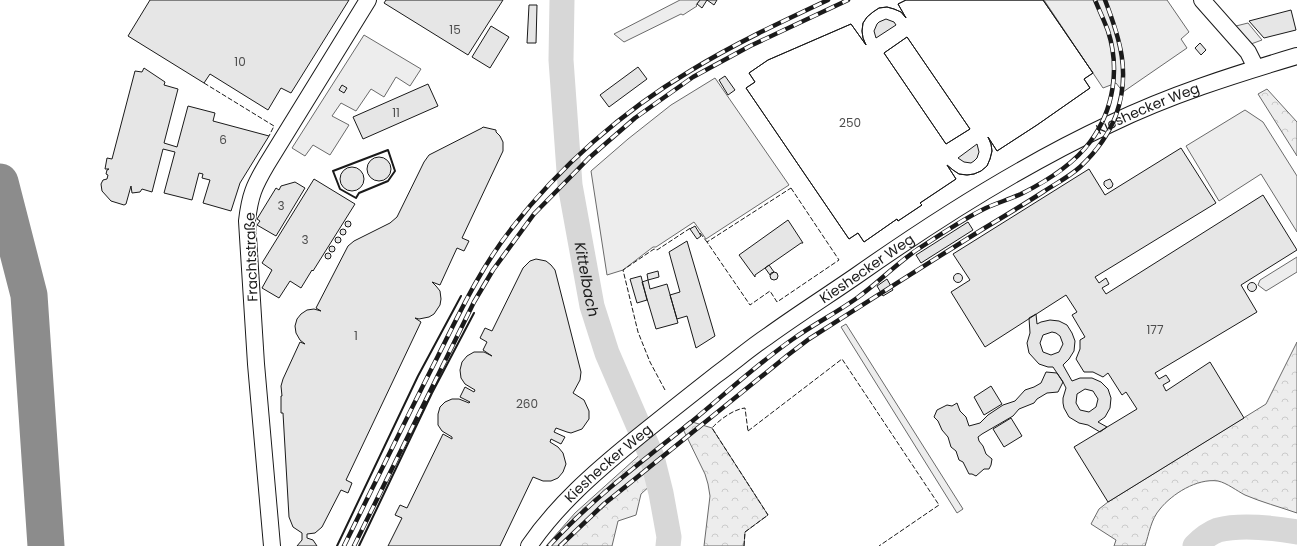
<svg xmlns="http://www.w3.org/2000/svg" width="1297" height="546" font-family="Poppins,sans-serif">
<style>
.built{fill:#ededed;stroke:#6a6a6a}
.forest{fill:url(#forest-crowns);stroke:#6a6a6a}
.lines{fill:none;stroke-linecap:round;stroke-linejoin:round}
.river{stroke:#d7d7d7;stroke-width:25}
.taxiway{stroke:#8c8c8c;stroke-width:37}
.building{fill:#e6e6e6;stroke:#1a1a1a;fill-rule:evenodd}
.minor-casing{stroke:#1a1a1a;stroke-width:18}
.minor{stroke:#fff;stroke-width:16}
.rail-casing{stroke:#1a1a1a;stroke-width:4.5}
.rail{stroke:#fff;stroke-width:3;stroke-dasharray:9;stroke-linecap:butt}
.fence{stroke:#1a1a1a;stroke-width:1;stroke-dasharray:5 2;stroke-linecap:butt}
.wall{stroke:#1a1a1a;stroke-width:2}
.labels{text-anchor:middle;dominant-baseline:central;stroke-width:3;stroke-linejoin:round;paint-order:stroke}
.number-label{font-size:12px;fill:#4d4d4d}
.street-label{font-size:14px;fill:#1a1a1a;stroke:#fff}
.water-label{font-size:15px;font-style:italic;fill:#1a1a1a;stroke:#fff}
</style>
<defs>
<pattern id="forest-crowns" width="20" height="18" patternUnits="userSpaceOnUse"><rect width="20" height="18" fill="#ededed"/><path d="M2 6a3 3 0 1 1 6 0M12 15a3 3 0 1 1 6 0" fill="none" stroke="#cbcbcb"/></pattern>
</defs>
<rect width="100%" height="100%" fill="#fff"/>
<path class="built" d="M680,0H700L696,5L697,6L683,15L681,14L624,42L614,34Z
M1044,0H1167L1189,32L1181,39L1187,48L1123,92L1116,83L1103,88Z
M1248,23L1262,40L1251,44L1236,26Z
M364,35L421,69L410,86L396,77L384,97L371,89L356,111L341,103L332,116L349,125L330,155L313,145L305,156L292,148Z
M715,78L789,185L706,239L694,222L656,247H653L623,270L607,275L591,171L628,139L671,105Z
M1245,110L1263,122L1297,176V232L1261,174L1219,201L1186,146Z
M1297,257V272L1266,291L1258,285L1260,280Z
M846,324L963,509L957,513L841,327Z"/>
<path class="forest" d="M1267,89L1297,122V156L1258,94Z
M1297,342V513C1280,507 1261,502 1245,495C1237,491 1227,483 1218,481C1197,478 1172,494 1160,509C1151,519 1149,534 1145,546H1114L1116,540L1091,524L1099,509L1108,502L1266,404Z
M689,421L712,428L768,515L745,532L744,546H704L710,496L708,484L705,474L682,427Z
M644,451L653,483L641,494L636,515L618,521L612,546H546L575,513Z"/>
<g class="lines">
<g class="river">
<path id="s1" d="M562,0L561,60L570,185L592,306L607,353L652,457L661,493L669,537L668,546"/>
<path d="M1195,546C1201,540 1210,533 1218,530C1241,524 1274,528 1297,532"/>
</g>
<path class="taxiway" d="M0,182L29,295L46,546"/>
</g>
<path class="building" d="M150,0H349L291,93L281,88L268,110L210,74L204,83L128,36Z
M386,0H503L468,55L384,3Z
M700,0H717L714,5L707,0L702,8L697,4Z
M906,0H1043L1093,73L1084,79L1090,88L1037,125L997,151L988,137L991,144L992,151L990,159L987,166L981,171L974,174L967,175L959,174L953,170L947,165L956,179L920,203L922,205L898,221L897,219L864,242L858,233L849,239L746,88L755,82L749,73L768,60L851,24L866,45L863,38L862,31L863,23L867,17L873,12L879,8L887,7L894,9L901,12L906,18L898,4ZM907,37L970,129L946,144L884,53Z
M906,0H1043L1093,73L1084,79L1090,88L1037,125L997,151L988,137L991,144L992,151L990,159L987,166L981,171L974,174L967,175L959,174L953,170L947,165L956,179L920,203L922,205L898,221L897,219L864,242L858,233L849,239L746,88L755,82L749,73L768,60L851,24L866,45L863,38L862,31L863,23L867,17L873,12L879,8L887,7L894,9L901,12L906,18L898,4ZM886,19L894,22L896,25L876,38L874,31L877,24L879,22ZM907,37L970,129L946,144L884,53ZM977,144L979,152L977,158L974,161L971,163L964,162L958,158Z
M529,5H537L536,43H527Z
M1291,10L1296,30L1264,38L1249,21Z
M491,26L509,37L490,68L472,57Z
M1200,43L1206,50L1201,55L1195,48Z
M638,67L647,79L609,107L600,95Z
M144,68L165,82L164,85L178,89L164,143L177,147L188,106L215,113L213,121L269,136L240,183L231,211L203,203L210,180L202,178L203,174L199,173L192,200L164,193L175,152L163,149L152,192L142,189L140,192L132,193L131,186L126,204L124,205L111,201L102,191L101,184L103,180L107,179L108,175L106,174L107,170L109,169H105L107,158L112,159L135,71L142,72Z
M725,76L735,90L728,95L719,80Z
M428,84L438,106L363,139L353,117Z
M342,85L347,88L344,93L339,90Z
M483,127L496,130V132L500,136L503,142V151L462,238L469,241L464,251L457,248L440,285L432,282L436,286L440,291L441,299L440,305L434,314L429,317L419,319L415,318L421,322L346,480L352,483L348,493L341,490L322,527L315,533L307,534V538L313,540L317,546H297L302,540V533L293,527L289,517L283,413H281V396H282L281,386L283,379L300,342L305,344L300,340L296,333L295,326L297,319L301,314L307,310L314,309L321,311L316,308L348,246L354,241L390,223L397,217L424,162L429,155L482,128Z
M1181,148L1216,203L1095,277L1099,283L1106,278L1109,284L1102,288L1106,294L1263,195L1297,250L1241,285L1257,312L1155,373L1159,379L1166,375L1170,381L1163,385L1166,391L1210,362L1244,418L1108,502L1074,447L1137,409L1126,392L1122,395L1108,373L1103,377L1093,372H1084L1076,359L1080,349V340L1085,337L1072,315L1077,312L1066,295L985,347L951,292L970,280L953,254L1089,169L1105,195Z
M367 169a12 12 0 1 1 24 0a12 12 0 1 1-24 0Z
M340 179a12 12 0 1 1 24 0a12 12 0 1 1-24 0Z
M314,179L355,204L313,271L312,270L301,288L290,281L279,298L262,288L272,270L262,263Z
M1110,179L1113,184L1112,187L1108,189L1104,185V182L1105,181Z
M295,182L305,188L276,236L257,225L260,221L257,219L276,188L279,190L281,186Z
M788,220L803,243H801L755,275V277L739,255Z
M345 224a3 3 0 1 1 6 0a3 3 0 1 1-6 0Z
M968,222L973,230L921,263L916,255Z
M695,226L701,236L697,239L690,229Z
M340 232a3 3 0 1 1 6 0a3 3 0 1 1-6 0Z
M335 240a3 3 0 1 1 6 0a3 3 0 1 1-6 0Z
M687,241L715,336L696,348L687,316L677,319L670,295L680,292L669,252Z
M329 249a3 3 0 1 1 6 0a3 3 0 1 1-6 0Z
M325 256a3 3 0 1 1 6 0a3 3 0 1 1-6 0Z
M536,259L546,261L551,265L555,270L581,372L580,380L573,393L584,400L589,411V419L582,429L571,433L567,432L556,428L554,432L565,437L561,444L551,439L550,442L558,447L563,453L566,464L563,472L558,478L551,481H543L533,477L500,546H388L402,518L395,515L400,505L407,508L443,434L452,439V437L442,431L438,425V414L440,407L445,402L452,399H459L469,403L470,402L460,397L465,387L474,392L475,390L465,384L461,378L460,370L462,362L467,356L474,352H484L492,356L483,350L487,342L480,338L485,328L492,331L523,268L530,261Z
M769,265L774,272L770,275L765,268Z
M658,271L659,277L648,280L647,274Z
M770 276a4 4 0 1 1 8 0a4 4 0 1 1-8 0Z
M953.5 278a4.5 4.5 0 1 1 9 0a4.5 4.5 0 1 1-9 0Z
M641,276L647,300L637,303L630,279Z
M887,279L893,290L883,296L877,286Z
M648,280L650,289L667,284L678,323L656,329L642,282Z
M1247.5 287a4.5 4.5 0 1 1 9 0a4.5 4.5 0 1 1-9 0Z
M1036,314L1037,324L1041,322L1050,320L1059,321L1067,325L1072,333L1075,341L1074,351L1069,359L1063,365L1072,381L1080,378H1092L1101,382L1108,389L1111,398L1110,408L1105,417L1098,422L1107,427L1100,432L1088,425L1079,423L1069,417L1064,408L1063,403V398L1066,388L1063,382L1053,367H1048L1039,364L1029,353L1027,343L1030,333L1029,318ZM1052,332L1056,333L1060,336L1063,344L1059,352L1051,355L1043,352L1040,343L1043,335ZM1085,389L1093,391L1098,399L1096,407L1089,412L1080,410L1076,403L1077,394Z
M1046,372L1057,373L1063,382L1058,392L1047,393L1037,399L1034,403L1019,409L1013,416L982,434L978,437L979,441L983,446L986,454L992,459L991,465L989,469H984L976,476L972,474H969L963,462L959,460L956,451L951,447L948,437L942,430L938,421L934,417L937,410L947,405L952,406L957,403L960,411L966,417L969,426L980,423L988,415L1003,405L1015,401L1025,390L1034,387L1041,383Z
M991,386L1002,404L984,415L974,397Z
M1011,418L1022,436L1004,447L993,429Z"/>
<g class="lines">
<g class="minor-casing">
<g id="minor">
<path d="M1202,0L1248,52L1256,68"/>
<path d="M272,546L256,364L247,221C250,195 254,186 267,164L368,0"/>
<path id="s2" d="M529,546C557,505 595,472 633,441C660,419 688,397 716,375C734,362 750,348 768,336C797,315 827,296 856,276C937,219 1020,166 1110,124C1170,95 1233,75 1297,56"/>
</g>
</g>
<use href="#minor" class="minor"/>
<g class="rail-casing">
<path id="rail" d="M344,546C375,483 406,419 438,356C460,312 481,267 512,228C559,167 623,111 690,71C734,44 781,22 828,0
M354,546L474,302L493,270L534,214L589,158L635,118L693,77L750,46L848,0
M549,546C591,500 641,462 690,423C724,395 757,364 793,339C814,324 836,313 857,298C878,283 896,264 918,249C940,235 963,219 986,208C997,203 1010,199 1021,194C1047,181 1073,165 1090,142C1114,110 1120,68 1108,31C1104,20 1099,10 1095,0
M560,546L604,504L788,355L809,339C867,302 925,265 983,229C1003,217 1023,205 1043,192C1055,184 1069,177 1080,167C1095,153 1109,134 1116,115C1131,73 1120,39 1105,0"/>
</g>
<use href="#rail" class="rail"/>
<path class="fence" d="M204,83L274,126L269,136
M791,188L839,260L777,302L770,291L750,305L707,242Z
M700,233L707,242
M665,390L650,362L638,332L623,270L654,249L657,250L692,227
M748,431L842,359L939,505L879,546
M744,546L745,532L768,515L712,428C719,420 734,409 745,408L748,431"/>
<path class="wall" d="M388,150L395,171L388,181L359,193L356,198L340,189L333,171Z
M337,546L418,376L461,296
M359,546L432,393L474,313"/>
</g>
<g class="labels">
<g class="number-label">
<text x="455" y="29">15</text>
<text x="240" y="61">10</text>
<text x="396" y="112">11</text>
<text x="850" y="122">250</text>
<text x="223" y="139">6</text>
<text x="281" y="205">3</text>
<text x="305" y="239">3</text>
<text x="1155" y="329">177</text>
<text x="356" y="335">1</text>
<text x="527" y="403">260</text>
</g>
<g class="street-label">
<text stroke="none"><textPath href="#s2" startOffset="763">Kieshecker Weg</textPath></text>
<text transform="translate(251 257) rotate(-92)">Frachtstraße</text>
<text stroke="none"><textPath href="#s2" startOffset="439">Kieshecker Weg</textPath></text>
<text stroke="none"><textPath href="#s2" startOffset="115">Kieshecker Weg</textPath></text>
</g>
<g class="water-label">
<text stroke="none"><textPath href="#s1" startOffset="281">Kittelbach</textPath></text>
</g>
</g>
</svg>
